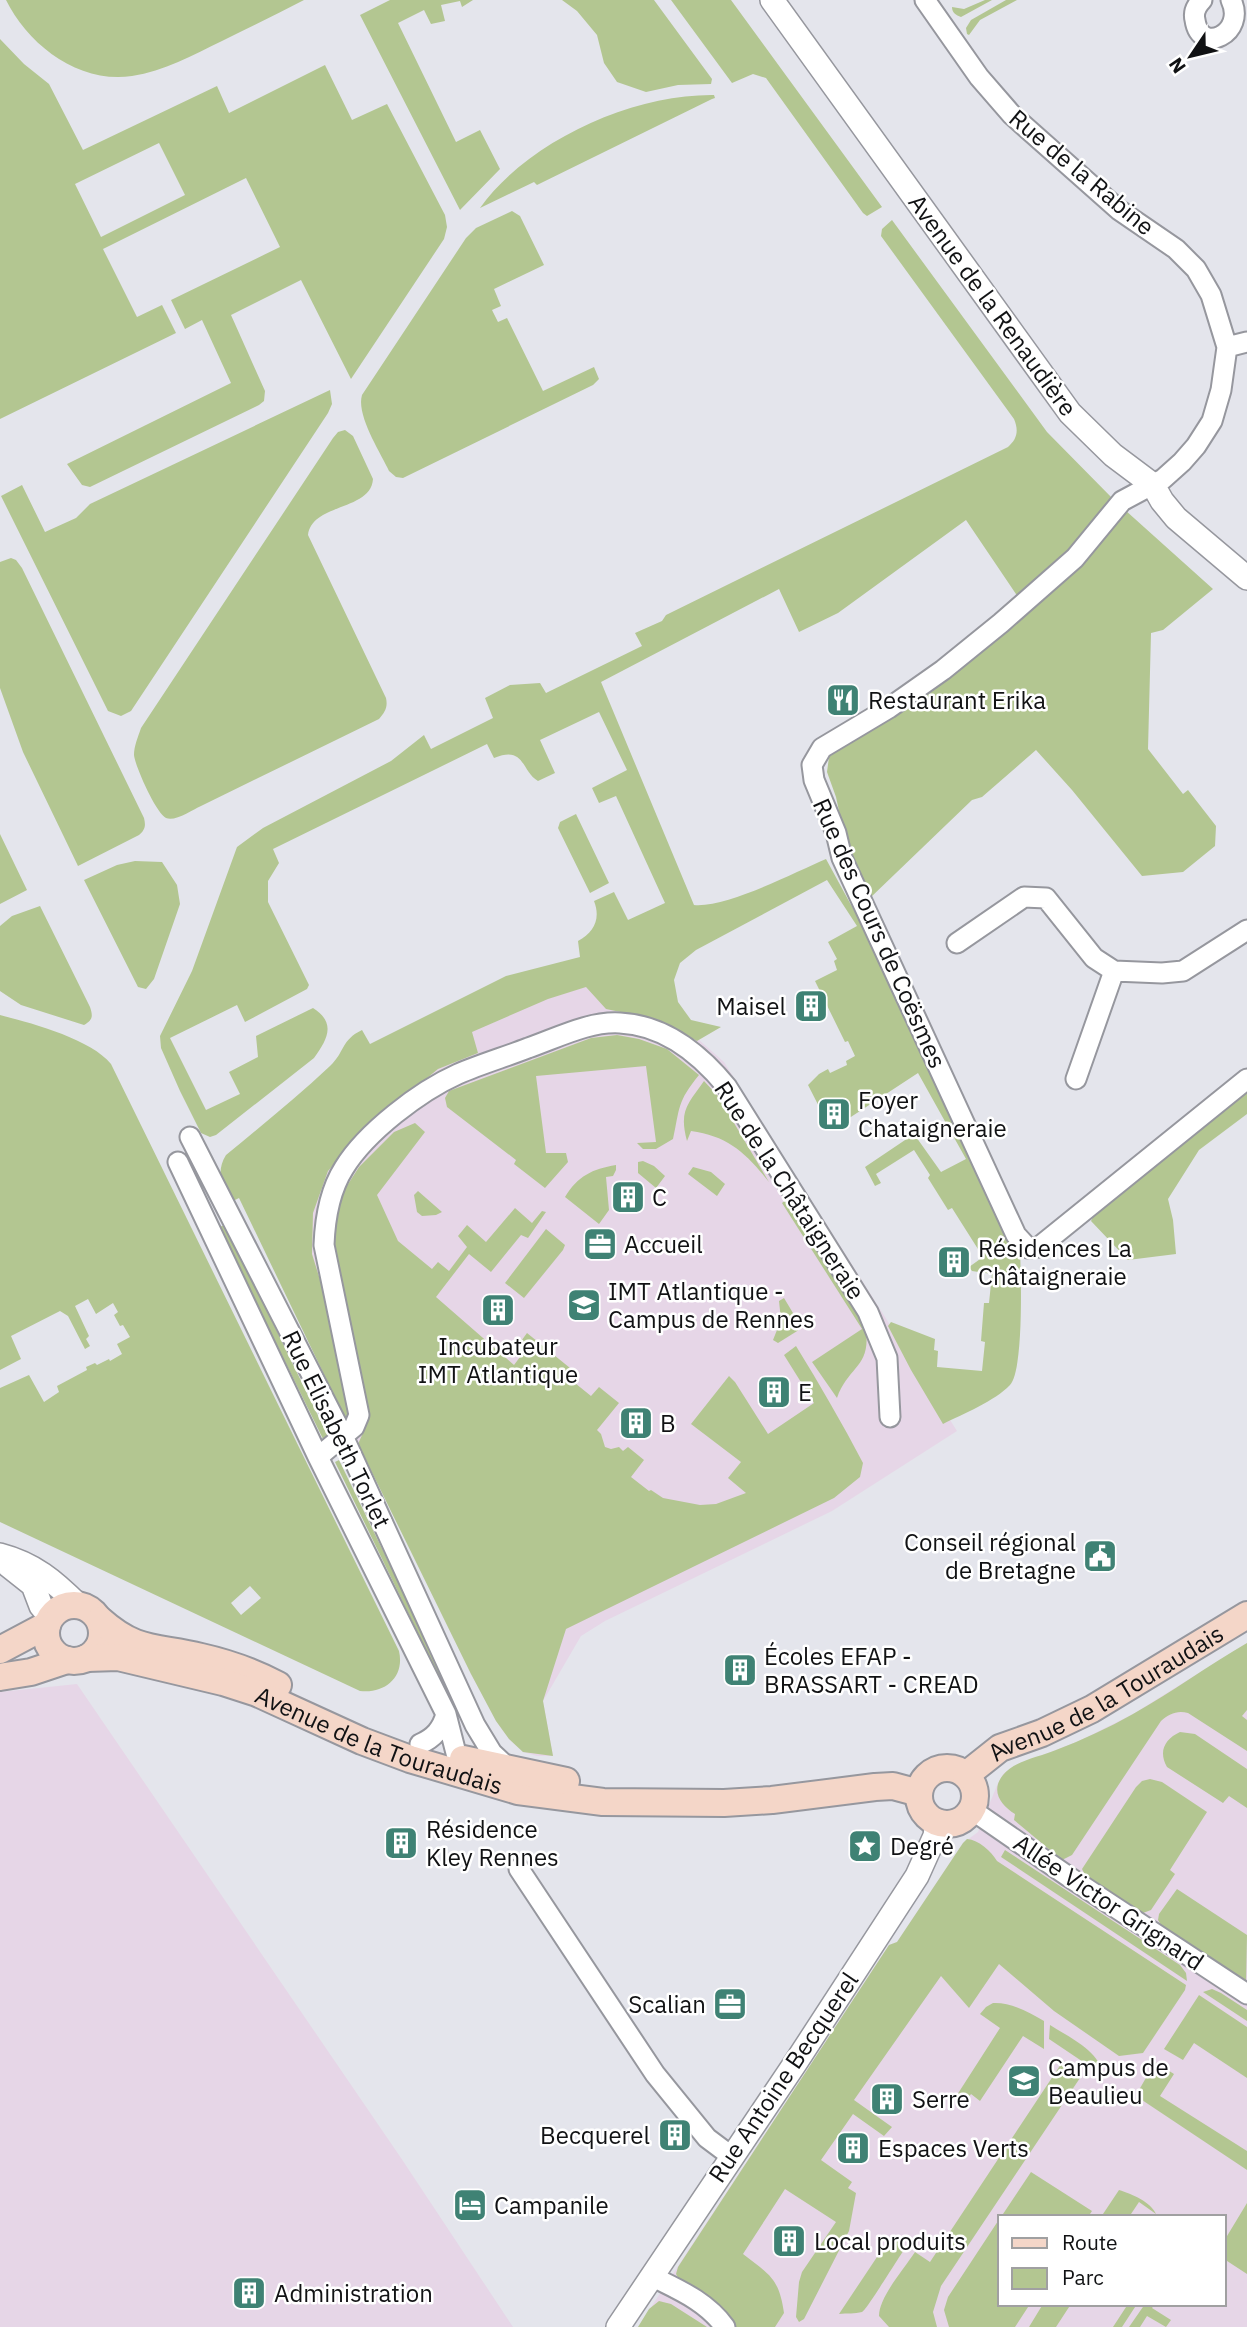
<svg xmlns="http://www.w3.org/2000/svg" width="1247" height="2327" font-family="'IBM Plex Sans',sans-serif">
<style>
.education{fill:#e6d6e7;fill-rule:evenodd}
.green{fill:#b3c691;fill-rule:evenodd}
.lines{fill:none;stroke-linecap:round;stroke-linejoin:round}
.minor-casing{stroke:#96979e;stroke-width:23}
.tertiary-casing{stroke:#96979e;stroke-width:26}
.secondary-casing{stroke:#96979e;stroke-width:30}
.minor{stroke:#fff;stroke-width:19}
.tertiary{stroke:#fff;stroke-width:23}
.secondary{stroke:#f4d6c8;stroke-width:26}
.labels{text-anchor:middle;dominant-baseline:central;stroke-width:5;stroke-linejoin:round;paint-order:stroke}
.street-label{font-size:24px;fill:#111214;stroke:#fff}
.poi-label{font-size:24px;fill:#111214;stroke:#fff;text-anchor:start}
</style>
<rect width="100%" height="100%" fill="#e4e5ec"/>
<path class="education" d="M640,950L698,1039L724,1062L957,1431L832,1511L605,1621L581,1636L543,1701L553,1756H537L523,1752L509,1739L496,1721L471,1674L239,1197L363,1055Z
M1247,1643V2327H638L889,1945L897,1942L963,1843L978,1832L998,1783L1004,1773L1017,1765L1079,1741L1133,1714ZM1000,2217H1224V2304H1000Z
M77,1684L401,2158L513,2327H0V1692Z"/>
<path class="green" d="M6,0H304C277,14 250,27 222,41C193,55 164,71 132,76C79,84 28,45 6,0Z
M390,0H473L462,7L460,1L441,5L445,21L431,24L424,10L398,23L456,142L480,130L500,169L460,210L360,15Z
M562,0H654L712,79L711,84L678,85L646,92L617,82L604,63L597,35L577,11Z
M671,0H731L882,207L867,216L863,213L766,78L753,74L732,83Z
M985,0H992L961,17C956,15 952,13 952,7L964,9Z
M1006,0H1017L980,20L969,35L967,34L966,28L971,20Z
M0,39L24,64L49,84L83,150L217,86L229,113L325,65L352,120L387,104L445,215L447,227L444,239L351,379L301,280L231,315L265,391L264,401L259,405L90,487L82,485L67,464L231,383L202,320L185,329L171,300L280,247L246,178L103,249L137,317L162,305L176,333L0,419ZM159,143L185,195L101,237L75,184Z
M714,95L715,98L712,99L537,185L534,182L480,208C528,141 632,94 714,95Z
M512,211L520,216L544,265L494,289L501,306L492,310L498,322L507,318L543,391L594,367L599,379L593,385L403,478L396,477L389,471C380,452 356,415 362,395L466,238L476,228Z
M892,220L1047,432L1114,500L1093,531L1020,600L966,520L838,613L799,632L779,589L601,682L694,905C727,908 793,873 826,859L893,982L1020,1249C1021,1273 1024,1370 1010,1385C995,1401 963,1414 943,1424L911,1370L888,1326L891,1322L935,1339L934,1350L938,1351L937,1367L982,1371L985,1342L981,1341L984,1303H989L992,1274L972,1271L969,1267L983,1257L952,1208L948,1210L928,1178L930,1175L914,1150L876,1174L881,1183L875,1186L865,1167L914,1134L941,1172L966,1159L918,1073L831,1130L808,1085L819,1074L828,1069L830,1073L847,1065L846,1061L855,1056L848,1041L845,1042L815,981L837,970L834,961L837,959L828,942L857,926L827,880L696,950L680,963L674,980L678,1002L691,1020L721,1027L697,1041L659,1020L606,1009L586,987L548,999L472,1032L478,1053L438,1069L363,1131L328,1171L313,1213L312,1254L327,1302L350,1412L346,1420L239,1198L231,1202C223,1185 215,1173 226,1155C261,1126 297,1097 330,1066C345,1052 341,1040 362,1030L370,1044L506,976L580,957L578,941C594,932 601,919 594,901L614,892L628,920L665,903L616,796L599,803L592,788L627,770L599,712L540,740L555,773L538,781C521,771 525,745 494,758L487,744L273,849L279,863L268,881V902L309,985L307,989L245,1022L237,1005L170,1038L206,1110L240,1094L229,1072L258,1057L256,1036L313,1008C337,1023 327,1040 314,1058L216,1135L210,1137L201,1133L180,1091L161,1048L160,1036L192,971L237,847L263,828L391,761L424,735L431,749L493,718L485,698L510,685L540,683L546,693L642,646L635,633L662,621L666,615L1008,447C1017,439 1019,431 1014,419L881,236L882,229Z
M330,390L332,404L328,413L131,711L121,716L108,711L1,496L22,485L45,532L76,518L90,504Z
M345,430L353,436L373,479C371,511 312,503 308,535L386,698C388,707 385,712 379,719L201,806C192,810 175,822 166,818C156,813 135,766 134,755C134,746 138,737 141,728L333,438L338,432Z
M1125,510L1213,589L1163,630L1151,633L1148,749L1183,794L1188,790L1216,826L1215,846L1183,872L1142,876L1072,790L1036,750L982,797L972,800L870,898L848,853L836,797L827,772L829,757Z
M11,558L16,560L22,568L144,818C146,826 145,830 139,835L78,866L23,752L0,688V562Z
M576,814L609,883L590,893L558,828L560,822Z
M0,834L27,890L0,904Z
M135,861L162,862L177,885L180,904L154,979L146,989L138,987L84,880L117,865Z
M40,906L90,1007C93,1016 93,1020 84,1025L21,1005L0,991V926L12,916Z
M0,1015C31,1023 91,1039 111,1064L399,1651C405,1677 385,1694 360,1691L0,1522V1388L29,1375L44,1402L59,1392L57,1386L87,1370L86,1367L95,1363L97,1365L109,1359L110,1361L122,1354L117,1344L130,1337L123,1325L120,1326L114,1315L118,1312L113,1303L96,1314L88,1299L75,1306L89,1336L86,1339L90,1346L85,1349L68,1316L60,1311L11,1336L21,1359L0,1370ZM250,1586L261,1598L241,1615L231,1603Z
M617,1035L639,1039L667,1049L699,1075C677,1102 680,1107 673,1139L656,1149H643L637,1143L656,1142L646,1066L536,1076L546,1153H566L568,1162L545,1188L514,1164L516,1160L447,1107L445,1098L449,1091L591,1038Z
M704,1081L718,1096L769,1182C746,1153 728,1136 691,1131L687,1141C679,1111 687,1105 704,1081Z
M1247,1086V1114L1199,1150L1168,1199L1173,1220L1176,1254L1128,1260L1091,1221L1097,1209Z
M415,1123L425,1132L377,1195L398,1241L432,1269L438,1262L449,1271L467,1247L458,1236L467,1225L486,1242L515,1208L532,1223L542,1211L546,1212L528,1238L521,1235L491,1272L469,1254L436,1297L514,1365L523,1353L516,1348L527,1333L570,1368L565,1375L591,1396L599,1387L619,1403L597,1430L601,1434L605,1447L611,1449L619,1447L623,1451L628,1447L644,1460L631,1477L649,1491L651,1490L663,1498L700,1505L716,1504L746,1493L728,1478L741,1462L691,1424L729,1376L735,1382L768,1434L814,1403L784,1355L796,1346C820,1385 842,1423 863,1463L860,1477L834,1498L566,1629L543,1701L553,1756L523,1752L509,1739L496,1721L471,1674L358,1444L367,1424L357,1358L334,1261L332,1224L341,1195L359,1167L394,1132Z
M643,1161L654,1166L665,1176L656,1188L638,1173V1162Z
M616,1165V1170L613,1176L606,1177L609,1210L599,1224L565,1197C578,1176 592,1169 616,1165Z
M693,1167L711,1172L725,1184L717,1196L688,1174Z
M418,1191L442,1212L436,1215L422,1216L417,1212L414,1195Z
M787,1199L865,1324C873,1368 849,1364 837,1398L812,1362L862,1329L782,1203Z
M225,1225L328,1436L323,1439L219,1227Z
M546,1229L565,1245L563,1250L524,1298L505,1283Z
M784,1298L802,1328L778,1343L773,1340L781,1320L779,1301Z
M339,1460L453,1695L449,1697L335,1462Z
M1247,1643V1710L1242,1716L1247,1720V1751L1188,1713C1177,1710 1169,1714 1161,1721L1072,1855L1062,1860L1014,1820L1015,1814C1001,1805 990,1791 1003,1775C1014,1761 1039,1757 1056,1750C1082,1740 1108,1728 1133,1714C1172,1692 1209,1665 1247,1643Z
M1180,1732L1195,1734L1247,1769V1808L1229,1796L1223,1803L1167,1767C1158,1751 1165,1739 1180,1732Z
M1150,1779L1162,1782L1207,1812L1170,1870L1175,1874L1151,1910L1143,1913L1086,1877L1082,1869L1136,1787L1142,1781Z
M967,1839C979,1840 991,1851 997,1861L1186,1985L1185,1990L1143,2053L1119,2056L1054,2011L999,1964L969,2008L941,1976L854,2100L892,2127L884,2136L853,2114L821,2160L852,2182L848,2188L856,2193L849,2231L804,2319L799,2322L796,2317L799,2282L802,2272L836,2222L785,2189L743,2254C770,2275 779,2278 784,2313L775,2327H734C724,2298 687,2298 676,2274L678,2267L889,1945L897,1942L963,1843Z
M1005,1850L1180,1965L1186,1973L1187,1981L1001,1857Z
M1177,1889L1247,1935L1246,1982L1161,1925L1158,1920L1159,1914Z
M1212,1989L1221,1993L1247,2010V2021L1203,1992Z
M1199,1995L1247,2027V2078L1194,2043L1183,2060L1164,2049Z
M993,2003C1010,2002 1029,2012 1044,2021V2049L1023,2036L980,2101L971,2094L966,2101L957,2095L1000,2028L980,2014L986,2007Z
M1050,2025C1070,2038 1099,2050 1104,2076L1049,2039Z
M1063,2061L1082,2075L941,2286L933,2312L937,2327H889L879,2316C879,2297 904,2269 915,2252L930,2262Z
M1155,2062L1174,2074L1160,2096L1247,2151V2170L1142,2100L1139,2090Z
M1031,2172L1092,2211L1088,2217H1001Z
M1119,2190C1132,2194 1151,2202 1156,2214L1139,2202L1129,2217H1101Z
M1247,2203V2274L1224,2259V2241Z
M1000,2218V2304H1030L1015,2327H949L944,2310L948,2297Z
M891,2236L906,2247C900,2255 866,2311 862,2312C855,2314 847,2313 839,2314Z
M659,2301L671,2304L707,2327H638L649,2309Z
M1043,2304H1071L1056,2327H1029Z
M1128,2304H1137L1122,2327H1113Z
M1145,2304H1155L1152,2308L1171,2320L1166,2327L1147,2316L1140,2327H1129Z"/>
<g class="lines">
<g class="minor-casing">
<path id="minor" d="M925,0L979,77L1012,115L1119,210L1176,249L1196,269L1211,295L1227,347L1221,390L1212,421L1196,446L1182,462L1163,479L1122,501L1075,558L1001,623L943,670L889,708L822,748L812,765L814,780L836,833L842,858L1016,1235L1028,1248L1039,1247L1247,1079
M1202,0C1196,6 1193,12 1195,20C1200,56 1247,33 1231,0
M1227,347L1247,342
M957,943L1024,897L1046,898L1094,958L1114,971L1162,973L1183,971L1247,930
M1076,1079L1114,971
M190,1137L343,1436L475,1725L492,1753L508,1768
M178,1162L318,1457L446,1714C442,1729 434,1738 420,1744
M318,1457L354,1427L359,1415L324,1245C325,1219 330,1190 344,1168C366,1132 420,1091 458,1074C481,1064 505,1057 528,1048C557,1038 589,1021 620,1023C665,1025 700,1054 727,1087L868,1312L887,1358L890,1417
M446,1714L457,1757L467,1771
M972,1810L1069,1877L1247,1994
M519,1869L655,2074L707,2138L731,2156
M651,2276C679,2290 706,2301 725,2327"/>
</g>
<g class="tertiary-casing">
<path id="tertiary" d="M772,0L1070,413L1113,455L1153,485L1162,501L1176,518L1247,578
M0,1555C34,1564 54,1581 78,1605
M9,1566L33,1585L41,1606L51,1618
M618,2327L796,2062L917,1876L935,1836L937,1822"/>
</g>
<g class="secondary-casing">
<g id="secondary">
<circle cx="74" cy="1633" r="28"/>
<path d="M100,1620C137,1653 156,1646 201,1657C228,1663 253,1672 278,1685"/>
<path d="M0,1650L47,1625"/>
<path id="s1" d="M87,1658L118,1657L223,1682L257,1693L362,1741L410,1759L518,1791L603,1802L724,1803L772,1800L875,1787L893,1786L919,1793"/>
<path d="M0,1677L31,1672L67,1660"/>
<path d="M463,1759L566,1781"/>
<circle cx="947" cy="1796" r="28"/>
<path id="s2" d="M966,1775L1000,1748L1042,1733L1092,1709L1247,1615"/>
</g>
</g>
<use href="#minor" class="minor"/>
<use href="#tertiary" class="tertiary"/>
<use href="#secondary" class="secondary"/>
</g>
<defs>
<g id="restaurant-square" transform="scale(1.75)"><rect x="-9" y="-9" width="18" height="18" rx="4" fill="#3f8274" stroke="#fff"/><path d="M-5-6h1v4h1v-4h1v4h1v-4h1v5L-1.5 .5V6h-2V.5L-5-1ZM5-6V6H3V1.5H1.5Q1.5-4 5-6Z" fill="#fff"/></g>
<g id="building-square" transform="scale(1.75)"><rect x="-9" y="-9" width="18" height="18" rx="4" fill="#3f8274" stroke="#fff"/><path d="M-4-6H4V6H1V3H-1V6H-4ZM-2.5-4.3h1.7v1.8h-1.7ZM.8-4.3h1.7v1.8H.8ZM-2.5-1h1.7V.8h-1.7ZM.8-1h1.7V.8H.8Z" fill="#fff"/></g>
<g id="office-square" transform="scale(1.75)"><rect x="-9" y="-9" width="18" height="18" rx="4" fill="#3f8274" stroke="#fff"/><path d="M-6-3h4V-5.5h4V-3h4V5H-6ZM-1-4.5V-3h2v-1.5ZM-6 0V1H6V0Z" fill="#fff"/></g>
<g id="university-square" transform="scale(1.75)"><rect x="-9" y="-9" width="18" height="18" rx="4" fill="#3f8274" stroke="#fff"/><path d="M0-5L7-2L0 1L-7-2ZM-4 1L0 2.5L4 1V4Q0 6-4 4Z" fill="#fff"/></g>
<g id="civic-square" transform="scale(1.75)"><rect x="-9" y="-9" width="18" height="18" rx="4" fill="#3f8274" stroke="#fff"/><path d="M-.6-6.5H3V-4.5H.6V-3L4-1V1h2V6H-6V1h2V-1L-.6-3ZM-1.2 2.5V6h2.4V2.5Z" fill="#fff"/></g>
<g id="sight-square" transform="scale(1.75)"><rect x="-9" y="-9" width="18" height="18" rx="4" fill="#3f8274" stroke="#fff"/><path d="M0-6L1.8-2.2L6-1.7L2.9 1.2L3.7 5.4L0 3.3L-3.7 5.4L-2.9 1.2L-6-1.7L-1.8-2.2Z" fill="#fff"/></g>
<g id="hotel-square" transform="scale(1.75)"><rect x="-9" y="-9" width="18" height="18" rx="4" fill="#3f8274" stroke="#fff"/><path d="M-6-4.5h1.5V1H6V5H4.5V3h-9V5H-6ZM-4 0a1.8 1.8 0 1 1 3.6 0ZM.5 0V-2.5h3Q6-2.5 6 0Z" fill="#fff"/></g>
</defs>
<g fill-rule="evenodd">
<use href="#restaurant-square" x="843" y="700"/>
<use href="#building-square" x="811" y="1006"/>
<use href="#building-square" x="834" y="1114"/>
<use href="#building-square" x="628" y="1197"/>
<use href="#office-square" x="600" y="1244"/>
<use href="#building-square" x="954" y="1262"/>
<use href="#university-square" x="584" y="1305"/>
<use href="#building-square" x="498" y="1310"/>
<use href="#building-square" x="774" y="1392"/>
<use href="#building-square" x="636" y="1423"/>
<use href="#civic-square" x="1100" y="1556"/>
<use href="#building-square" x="740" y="1670"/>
<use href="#building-square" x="401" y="1843"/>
<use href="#sight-square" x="865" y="1846"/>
<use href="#office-square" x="730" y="2004"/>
<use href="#university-square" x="1024" y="2081"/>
<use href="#building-square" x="887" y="2099"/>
<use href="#building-square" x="675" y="2135"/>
<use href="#building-square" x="853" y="2148"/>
<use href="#hotel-square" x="470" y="2205"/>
<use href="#building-square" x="789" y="2241"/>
<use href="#building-square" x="249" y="2293"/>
</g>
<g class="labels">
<g class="street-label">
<text transform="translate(1082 172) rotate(40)">Rue de la Rabine</text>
<text transform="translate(993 305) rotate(54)">Avenue de la Renaudière</text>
<text transform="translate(880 933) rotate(66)">Rue des Cours de Coësmes</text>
<text transform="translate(790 1190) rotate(57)">Rue de la Châtaigneraie</text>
<text transform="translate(337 1429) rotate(64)">Rue Elisabeth Torlet</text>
<text stroke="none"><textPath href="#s2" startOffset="163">Avenue de la Touraudais</textPath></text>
<text stroke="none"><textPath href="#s1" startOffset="306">Avenue de la Touraudais</textPath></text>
<text transform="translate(1109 1902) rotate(34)">Allée Victor Grignard</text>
<text transform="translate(783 2077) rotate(-56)">Rue Antoine Becquerel</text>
</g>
<g class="poi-label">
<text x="868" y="700">Restaurant Erika</text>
<text x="786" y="1006" text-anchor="end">Maisel</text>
<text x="858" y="1100">Foyer<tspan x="858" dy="28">Chataigneraie</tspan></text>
<text x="652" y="1197">C</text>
<text x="624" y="1244">Accueil</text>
<text x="978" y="1248">Résidences La<tspan x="978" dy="28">Châtaigneraie</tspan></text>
<text x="608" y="1291">IMT Atlantique -<tspan x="608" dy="28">Campus de Rennes</tspan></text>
<text x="498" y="1346" text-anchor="middle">Incubateur<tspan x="498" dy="28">IMT Atlantique</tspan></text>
<text x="798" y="1392">E</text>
<text x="660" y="1423">B</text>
<text x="1076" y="1542" text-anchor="end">Conseil régional<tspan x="1076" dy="28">de Bretagne</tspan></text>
<text x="764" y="1656">Écoles EFAP -<tspan x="764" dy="28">BRASSART - CREAD</tspan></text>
<text x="426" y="1829">Résidence<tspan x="426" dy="28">Kley Rennes</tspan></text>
<text x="890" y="1846">Degré</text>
<text x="706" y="2004" text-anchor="end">Scalian</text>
<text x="1048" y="2067">Campus de<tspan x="1048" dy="28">Beaulieu</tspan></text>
<text x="912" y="2099">Serre</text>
<text x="650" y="2135" text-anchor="end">Becquerel</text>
<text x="878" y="2148">Espaces Verts</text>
<text x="494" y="2205">Campanile</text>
<text x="814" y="2241">Local produits</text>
<text x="274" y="2293">Administration</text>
</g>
</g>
<rect x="998" y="2215" width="228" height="91" fill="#ffffff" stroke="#a0a0a1" stroke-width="2"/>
<rect x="1012" y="2238" width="35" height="10" fill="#f4d6c8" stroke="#a0a0a1" stroke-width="2"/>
<text x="1062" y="2250" font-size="21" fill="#111214">Route</text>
<rect x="1012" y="2268" width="35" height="21" fill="#b3c691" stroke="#a0a0a1" stroke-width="2"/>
<text x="1062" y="2285" font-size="21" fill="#111214">Parc</text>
<g transform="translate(1191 56) rotate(235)" stroke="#ffffff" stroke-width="5" paint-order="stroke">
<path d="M0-5L12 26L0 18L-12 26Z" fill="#111214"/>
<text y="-10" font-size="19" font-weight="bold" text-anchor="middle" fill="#111214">N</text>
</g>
</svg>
